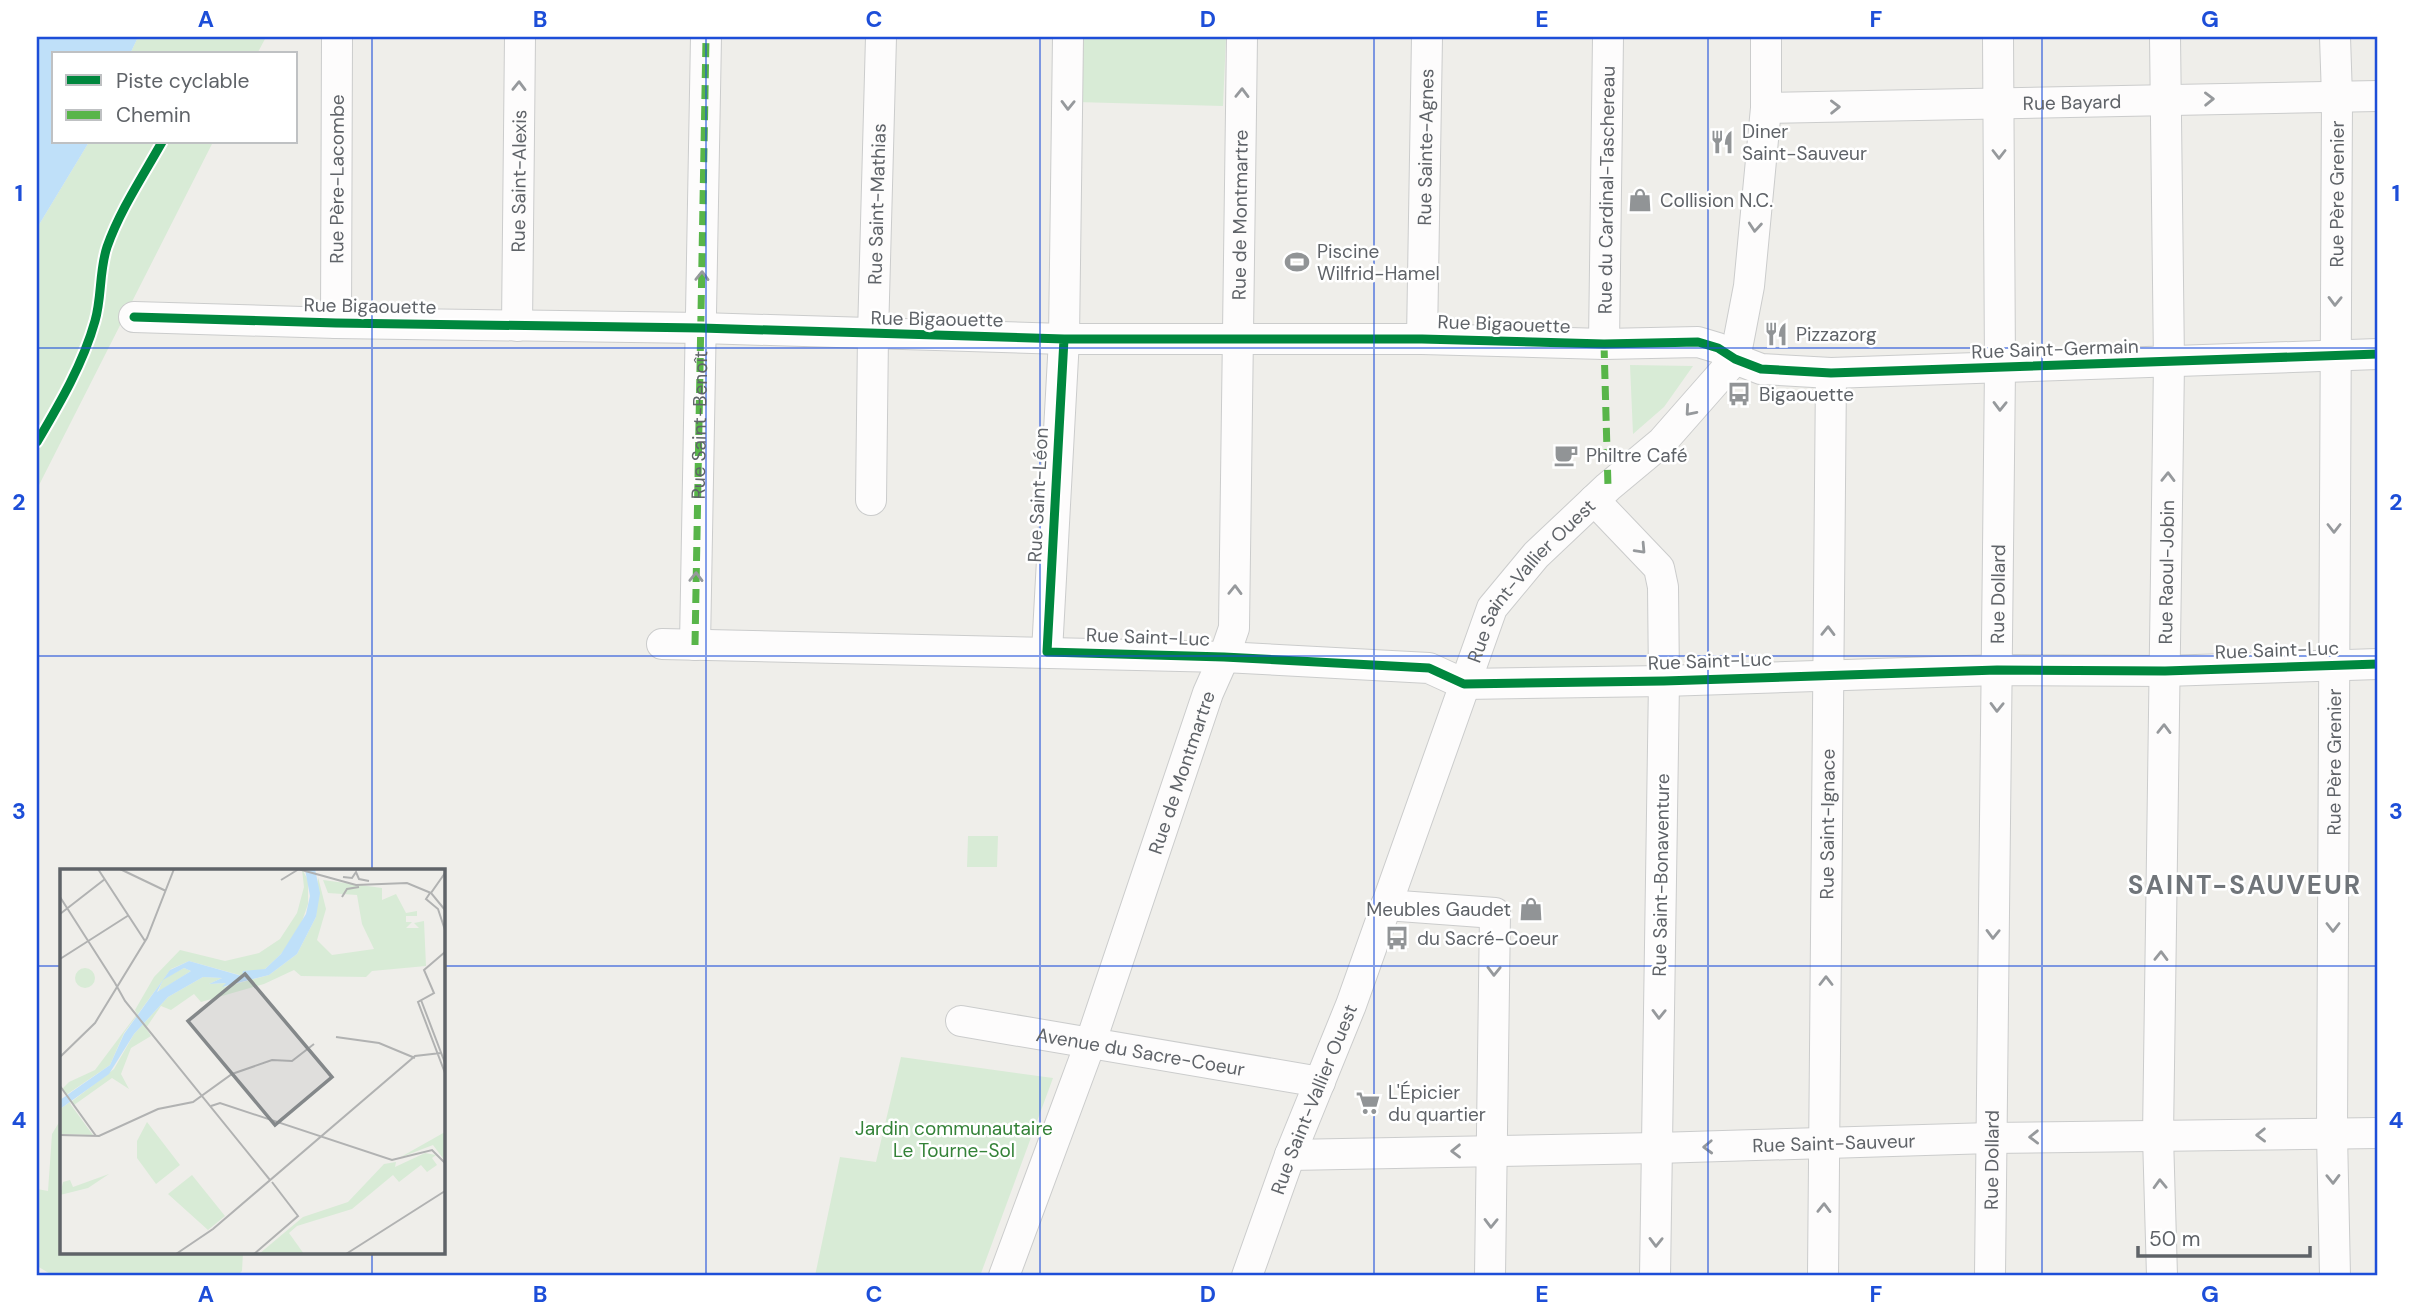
<svg xmlns="http://www.w3.org/2000/svg" width="2415" height="1313" font-family="'DM Sans',sans-serif">
<style>
.green{fill:#d8ebd6}
.water{fill:#bfe0f9}
.lines{fill:none;stroke-linecap:round;stroke-linejoin:round}
.minor-casing{stroke:#cbcccc;stroke-width:32}
.minor{stroke:#fdfcfc;stroke-width:30}
.quiet{stroke:#58b549;stroke-width:7;stroke-dasharray:14 7;stroke-linecap:butt}
.cycleway-casing{stroke:#fff;stroke-width:13}
.cycleway{stroke:#00873e;stroke-width:9}
.oneway{stroke:#96999c}
.grid{fill:none;stroke:#1d4ed8;stroke-width:2;stroke-opacity:0.55}
.labels{text-anchor:middle;dominant-baseline:central;stroke-width:5;stroke-linejoin:round;paint-order:stroke}
.street-label{font-size:19px;fill:#5f6368;stroke:#fff}
.poi-label{font-size:19px;fill:#5f6368;stroke:#fff;text-anchor:start}
.park-label{font-size:19px;fill:#348238;stroke:#fff}
.district-label{font-size:26px;font-weight:bold;letter-spacing:2px;fill:#70757a;stroke:#fff}
.inset-road{fill:none;stroke:#b1b2b2;stroke-width:2}
.view{fill:#84888a;fill-opacity:0.15;stroke:#84888a;stroke-width:3.5}
.inset-edge{fill:none;stroke:#5f6368;stroke-width:3.5}
.neatline{fill:none;stroke:#1d4ed8;stroke-width:2.5}
.grid-label{font-size:23px;text-anchor:middle;font-weight:bold;fill:#1d4ed8}
</style>
<rect width="100%" height="100%" fill="#efeeea"/>
<path class="green" d="M138,37H266L257,54H130Z
M1078,37H1226L1223,106L1076,102Z
M89,142H213L37,489V228Z
M1630,365L1693,366L1664,407L1633,434Z
M968,836H998L997,867H967Z
M901,1057L1053,1078L980,1276H815L840,1157L876,1162Z
M61,1119V1252H243L242,1271L237,1276H54L37,1266V1189L48,1191L52,1134Z"/>
<path class="water" d="M37,37H138L130,54H54V142H89L37,228Z"/>
<g class="lines">
<g class="minor-casing">
<g id="minor">
<path id="s1" d="M1766,108L2378,96"/>
<path d="M134,317L336,323L701,328L1064,339H1422L1604,344L1698,342L1718,348L1735,359L1761,369L1831,373L2378,354"/>
<path id="s2" d="M336,323L337,37"/>
<path id="s3" d="M517,326L520,37"/>
<path id="s4" d="M1422,339L1427,37"/>
<path id="s5" d="M1604,344L1608,37"/>
<path id="s6" d="M871,500L873,335L881,37"/>
<path d="M1594,500L1659,568L1663,587L1664,681L1655,1276"/>
<path d="M662,644L1224,657L1429,668L1464,684L1664,681L1997,670L2165,671L2378,664"/>
<path d="M695,645L706,37"/>
<path d="M1047,652L1064,339L1068,37"/>
<path d="M1386,905L1495,913L1490,1276"/>
<path id="s7" d="M961,1021L1320,1082"/>
<path id="s8" d="M1290,1155L1657,1148L1991,1138L2378,1133"/>
<path id="s9" d="M1004,1276L1090,1044L1208,693L1224,657L1234,628L1242,37"/>
<path id="s10" d="M1247,1276L1290,1155L1351,1005L1492,608L1536,555L1608,487L1662,442L1735,359L1749,286L1766,108V37"/>
<path id="s11" d="M1823,1276L1831,373"/>
<path id="s12" d="M1990,1276L2000,368L1998,37"/>
<path id="s13" d="M2162,1276L2158,1136L2169,363L2165,37"/>
<path id="s14" d="M2335,1276L2332,1134L2337,97L2335,37"/>
</g>
</g>
<use href="#minor" class="minor"/>
<g class="quiet">
<path d="M1604,344L1608,487"/>
<path id="s15" d="M695,645L706,37"/>
</g>
<g class="cycleway-casing">
<path id="cycleway" d="M134,317L336,323L701,328L1064,339H1422L1604,344L1698,342L1718,348L1735,359L1761,369L1831,373L2378,354
M1064,339L1047,652L1224,657L1429,668L1464,684L1664,681L1997,670L2165,671L2378,664
M37,442C60,403 83,364 95,321C102,297 99,271 107,247C120,210 143,176 162,142"/>
</g>
<use href="#cycleway" class="cycleway"/>
</g>
<defs><path id="oneway-chevron" d="M-2-3.5L2.5 0L-2 3.5" fill="none" stroke-width="1.6" stroke-linecap="round" stroke-linejoin="round" transform="scale(1.75)"/></defs>
<g class="oneway">
<use href="#oneway-chevron" transform="translate(519 86) rotate(-89)"/>
<use href="#oneway-chevron" transform="translate(1242 93) rotate(-89)"/>
<use href="#oneway-chevron" transform="translate(2209 99) rotate(-1)"/>
<use href="#oneway-chevron" transform="translate(1068 105) rotate(91)"/>
<use href="#oneway-chevron" transform="translate(1835 107) rotate(-1)"/>
<use href="#oneway-chevron" transform="translate(1999 154) rotate(90)"/>
<use href="#oneway-chevron" transform="translate(1755 227) rotate(95)"/>
<use href="#oneway-chevron" transform="translate(702 276) rotate(-89)"/>
<use href="#oneway-chevron" transform="translate(2335 301) rotate(91)"/>
<use href="#oneway-chevron" transform="translate(2000 406) rotate(91)"/>
<use href="#oneway-chevron" transform="translate(1690 411) rotate(131)"/>
<use href="#oneway-chevron" transform="translate(2168 477) rotate(-89)"/>
<use href="#oneway-chevron" transform="translate(2334 528) rotate(90)"/>
<use href="#oneway-chevron" transform="translate(1641 549) rotate(47)"/>
<use href="#oneway-chevron" transform="translate(696 577) rotate(-89)"/>
<use href="#oneway-chevron" transform="translate(1235 590) rotate(-89)"/>
<use href="#oneway-chevron" transform="translate(1828 631) rotate(-89)"/>
<use href="#oneway-chevron" transform="translate(1997 707) rotate(91)"/>
<use href="#oneway-chevron" transform="translate(2164 729) rotate(-89)"/>
<use href="#oneway-chevron" transform="translate(2333 927) rotate(90)"/>
<use href="#oneway-chevron" transform="translate(1993 934) rotate(91)"/>
<use href="#oneway-chevron" transform="translate(2161 956) rotate(-89)"/>
<use href="#oneway-chevron" transform="translate(1494 971) rotate(91)"/>
<use href="#oneway-chevron" transform="translate(1826 981) rotate(-90)"/>
<use href="#oneway-chevron" transform="translate(1659 1014) rotate(91)"/>
<use href="#oneway-chevron" transform="translate(2261 1135) rotate(179)"/>
<use href="#oneway-chevron" transform="translate(2034 1137) rotate(179)"/>
<use href="#oneway-chevron" transform="translate(1708 1147) rotate(178)"/>
<use href="#oneway-chevron" transform="translate(1456 1151) rotate(179)"/>
<use href="#oneway-chevron" transform="translate(2333 1179) rotate(89)"/>
<use href="#oneway-chevron" transform="translate(2160 1184) rotate(-92)"/>
<use href="#oneway-chevron" transform="translate(1824 1208) rotate(-89)"/>
<use href="#oneway-chevron" transform="translate(1491 1223) rotate(91)"/>
<use href="#oneway-chevron" transform="translate(1656 1242) rotate(91)"/>
</g>
<path class="grid" d="M372,37V870M706,37V1276M1040,37V1276M1374,37V1276M1708,37V1276M2042,37V1276M37,348H2378M37,656H2378M37,966H61M443,966H2378M372,1252V1276"/>
<defs>
<g id="restaurant-bare" transform="scale(1.89)"><path d="M-5-6h1v4h1v-4h1v4h1v-4h1v5L-1.5 .5V6h-2V.5L-5-1ZM5-6V6H3V1.5H1.5Q1.5-4 5-6Z" fill="#919496" stroke="#fff" stroke-width="2.5" paint-order="stroke"/></g>
<g id="shop-bare" transform="scale(1.89)"><path d="M-5-2.5h2.3a2.7 3.5 0 0 1 5.4 0H5L5.5 6h-11ZM-1.5-2.5h3a1.5 2.3 0 0 0-3 0Z" fill="#919496" stroke="#fff" stroke-width="2.5" paint-order="stroke"/></g>
<g id="stadium-bare" transform="scale(1.89)"><path d="M0-5a6.5 5 0 1 0 0 10a6.5 5 0 1 0 0-10ZM-3.5-1.8h7v3.6h-7Z" fill="#919496" stroke="#fff" stroke-width="2.5" paint-order="stroke"/></g>
<g id="bus-bare" transform="scale(1.89)"><path d="M-5-6H5V4H4V6H2V4H-2V6H-4V4H-5ZM-3.5-4V0h7V-4ZM-3.5 1.2v1.5H-2V1.2ZM2 1.2v1.5H3.5V1.2Z" fill="#919496" stroke="#fff" stroke-width="2.5" paint-order="stroke"/></g>
<g id="cafe-bare" transform="scale(1.89)"><path d="M-5.5-4.5H6V0H3Q3 3.5 0 3.5H-2.5Q-5.5 3.5-5.5 0ZM3-3.2v2h1.7v-2ZM-6 4.5H4V6H-6Z" fill="#919496" stroke="#fff" stroke-width="2.5" paint-order="stroke"/></g>
<g id="supermarket-bare" transform="scale(1.89)"><path d="M-6-5.5h2.5l.6 2H6L4.5 2H-2.5L-4.4-4H-6ZM-1.5 3.2a1.3 1.3 0 1 0 .1 0ZM3 3.2a1.3 1.3 0 1 0 .1 0Z" fill="#919496" stroke="#fff" stroke-width="2.5" paint-order="stroke"/></g>
</defs>
<g fill-rule="evenodd">
<use href="#restaurant-bare" x="1722" y="142"/>
<use href="#shop-bare" x="1640" y="200"/>
<use href="#stadium-bare" x="1297" y="262"/>
<use href="#restaurant-bare" x="1776" y="334"/>
<use href="#bus-bare" x="1739" y="394"/>
<use href="#cafe-bare" x="1566" y="455"/>
<use href="#shop-bare" x="1531" y="909"/>
<use href="#bus-bare" x="1397" y="938"/>
<use href="#supermarket-bare" x="1368" y="1103"/>
</g>
<g class="labels">
<g class="street-label">
<text stroke="none"><textPath href="#s1" startOffset="306">Rue Bayard</textPath></text>
<text stroke="none"><textPath href="#s4" startOffset="192">Rue Sainte-Agnes</textPath></text>
<text stroke="none"><textPath href="#s2" startOffset="144">Rue Père-Lacombe</textPath></text>
<text stroke="none"><textPath href="#s3" startOffset="145">Rue Saint-Alexis</textPath></text>
<text stroke="none"><textPath href="#s5" startOffset="154">Rue du Cardinal-Taschereau</textPath></text>
<text stroke="none"><textPath href="#s14" startOffset="1082">Rue Père Grenier</textPath></text>
<text stroke="none"><textPath href="#s6" startOffset="296">Rue Saint-Mathias</textPath></text>
<text stroke="none"><textPath href="#s9" startOffset="1101">Rue de Montmartre</textPath></text>
<text transform="translate(370 306) rotate(1)">Rue Bigaouette</text>
<text transform="translate(937 319) rotate(1)">Rue Bigaouette</text>
<text transform="translate(1504 324) rotate(2)">Rue Bigaouette</text>
<text transform="translate(2055 349) rotate(-2)">Rue Saint-Germain</text>
<text stroke="none"><textPath href="#s15" startOffset="220">Rue Saint-Benoît</textPath></text>
<text transform="translate(1038 495) rotate(-87)">Rue Saint-Léon</text>
<text stroke="none"><textPath href="#s13" startOffset="704">Rue Raoul-Jobin</textPath></text>
<text stroke="none"><textPath href="#s10" startOffset="756">Rue Saint-Vallier Ouest</textPath></text>
<text stroke="none"><textPath href="#s12" startOffset="682">Rue Dollard</textPath></text>
<text transform="translate(1148 637) rotate(2)">Rue Saint-Luc</text>
<text transform="translate(2277 650) rotate(-2)">Rue Saint-Luc</text>
<text transform="translate(1710 661) rotate(-2)">Rue Saint-Luc</text>
<text stroke="none"><textPath href="#s14" startOffset="514">Rue Père Grenier</textPath></text>
<text stroke="none"><textPath href="#s9" startOffset="534">Rue de Montmartre</textPath></text>
<text stroke="none"><textPath href="#s11" startOffset="452">Rue Saint-Ignace</textPath></text>
<text transform="translate(1661 875) rotate(-89)">Rue Saint-Bonaventure</text>
<text stroke="none"><textPath href="#s7" startOffset="182">Avenue du Sacre-Coeur</textPath></text>
<text stroke="none"><textPath href="#s10" startOffset="189">Rue Saint-Vallier Ouest</textPath></text>
<text stroke="none"><textPath href="#s8" startOffset="544">Rue Saint-Sauveur</textPath></text>
<text stroke="none"><textPath href="#s12" startOffset="116">Rue Dollard</textPath></text>
</g>
<g class="poi-label">
<text x="1742" y="131">Diner<tspan x="1742" dy="22">Saint-Sauveur</tspan></text>
<text x="1660" y="200">Collision N.C.</text>
<text x="1317" y="251">Piscine<tspan x="1317" dy="22">Wilfrid-Hamel</tspan></text>
<text x="1796" y="334">Pizzazorg</text>
<text x="1759" y="394">Bigaouette</text>
<text x="1586" y="455">Philtre Café</text>
<text x="1511" y="909" text-anchor="end">Meubles Gaudet</text>
<text x="1417" y="938">du Sacré-Coeur</text>
<text x="1388" y="1092">L'Épicier<tspan x="1388" dy="22">du quartier</tspan></text>
</g>
<g class="park-label">
<text x="954" y="1128">Jardin communautaire<tspan x="954" dy="22">Le Tourne-Sol</tspan></text>
</g>
<g class="district-label">
<text x="2245" y="885">SAINT-SAUVEUR</text>
</g>
</g>
<g transform="translate(60 869)">
<rect width="385" height="385" fill="#efeeea"/>
<path d="M242,0L248,11V35L239,61L221,85L205,100L183,107L129,92L111,100L64,164L50,196L6,226L2,220L9,213L35,201L77,145L75,141L94,108L120,81L165,92L199,84L220,70L237,44L244,18ZM258,8L266,40L257,71L272,86L314,80L302,55L297,26L268,24L263,11L322,19V31L336,25L346,44L357,42V47H346V53H352L346,59H359L354,54L364,52L366,97L312,102L306,108L241,107L234,101L204,115L141,133L134,125L111,141L101,137L86,159L91,167L71,179L61,205L69,220L52,209L14,236L11,233L54,200L74,165L108,128L143,108L162,109L149,115L167,114L164,118L209,106L237,85L256,48ZM124,99L131,102L98,123L103,110ZM15 109a10 10 0 1 1 20 0a10 10 0 1 1-20 0ZM10,233L11,236L33,266L0,265V240ZM87,253L120,296L96,315L77,289V272ZM385,263V292L373,276L339,289ZM365,284L376,286L372,289L377,296L367,303L361,296L339,313L333,306L292,340L237,357L229,364L244,385H199L243,348L288,333L324,295L336,293L335,298ZM49,305L28,319L0,326L3,313L10,311L13,318ZM132,306L165,347L148,361L108,325Z" fill="#d8ebd6"/>
<path d="M245,0H255L260,24L256,48L237,85L209,106L162,118L166,114L149,115L162,109L143,108L108,128L74,165L49,205L0,240V231L50,196L64,165L110,101L129,92L182,107L183,102L205,100L221,85L246,45L250,27ZM124,99L131,102L97,123L103,111Z" fill="#bfe0f9" fill-rule="evenodd"/>
<path class="inset-road" d="M38,0L85,72M60,0L106,22M238,0L296,16L347,14L371,24M385,4L371,24L385,41M283,8L292,9L296,3L299,10L309,12M221,11L239,0M370,24L366,30L378,40L385,61M0,28L55,114M282,28L287,20L299,18M0,45L45,10M385,83L364,101L374,124L358,133L385,204M0,90L69,46M55,114L65,132L210,311M361,131L385,194M276,168L319,174L355,189M0,188L35,154L87,69L114,0M0,217L36,267M151,237L160,234L332,291L372,281L385,294M0,266L39,267L98,240L133,233L172,205L212,191L232,192L254,175M116,385L153,360L355,187L381,184M194,385L238,347L212,313M286,385L385,322"/>
<path class="view" d="M185,105L272,208L215,256L128,152Z"/>
<rect width="385" height="385" class="inset-edge"/>
</g>
<rect width="2415" height="1313" fill="none" stroke="#ffffff" stroke-width="77"/>
<rect x="52" y="52" width="245" height="91" fill="#ffffff" stroke="#bfc1c3" stroke-width="2"/>
<rect x="66" y="75" width="35" height="10" fill="#00873e" stroke="#bfc1c3" stroke-width="2"/>
<text x="116" y="88" font-size="21" fill="#5f6368">Piste cyclable</text>
<rect x="66" y="110" width="35" height="10" fill="#58b549" stroke="#bfc1c3" stroke-width="2"/>
<text x="116" y="122" font-size="21" fill="#5f6368">Chemin</text>
<path d="M2138 1246v10h172v-10" fill="none" stroke="#5f6368" stroke-width="3.5"/>
<text x="2149" y="1246" font-size="21" fill="#5f6368" stroke="#ffffff" stroke-width="5" paint-order="stroke">50 m</text>
<rect x="38" y="38" width="2338" height="1236" class="neatline"/>
<g class="grid-label">
<text x="206" y="27">A</text>
<text x="540" y="27">B</text>
<text x="874" y="27">C</text>
<text x="1208" y="27">D</text>
<text x="1542" y="27">E</text>
<text x="1876" y="27">F</text>
<text x="2210" y="27">G</text>
<text x="19" y="201">1</text>
<text x="2396" y="201">1</text>
<text x="19" y="510">2</text>
<text x="2396" y="510">2</text>
<text x="19" y="819">3</text>
<text x="2396" y="819">3</text>
<text x="19" y="1128">4</text>
<text x="2396" y="1128">4</text>
<text x="206" y="1302">A</text>
<text x="540" y="1302">B</text>
<text x="874" y="1302">C</text>
<text x="1208" y="1302">D</text>
<text x="1542" y="1302">E</text>
<text x="1876" y="1302">F</text>
<text x="2210" y="1302">G</text>
</g>
</svg>
